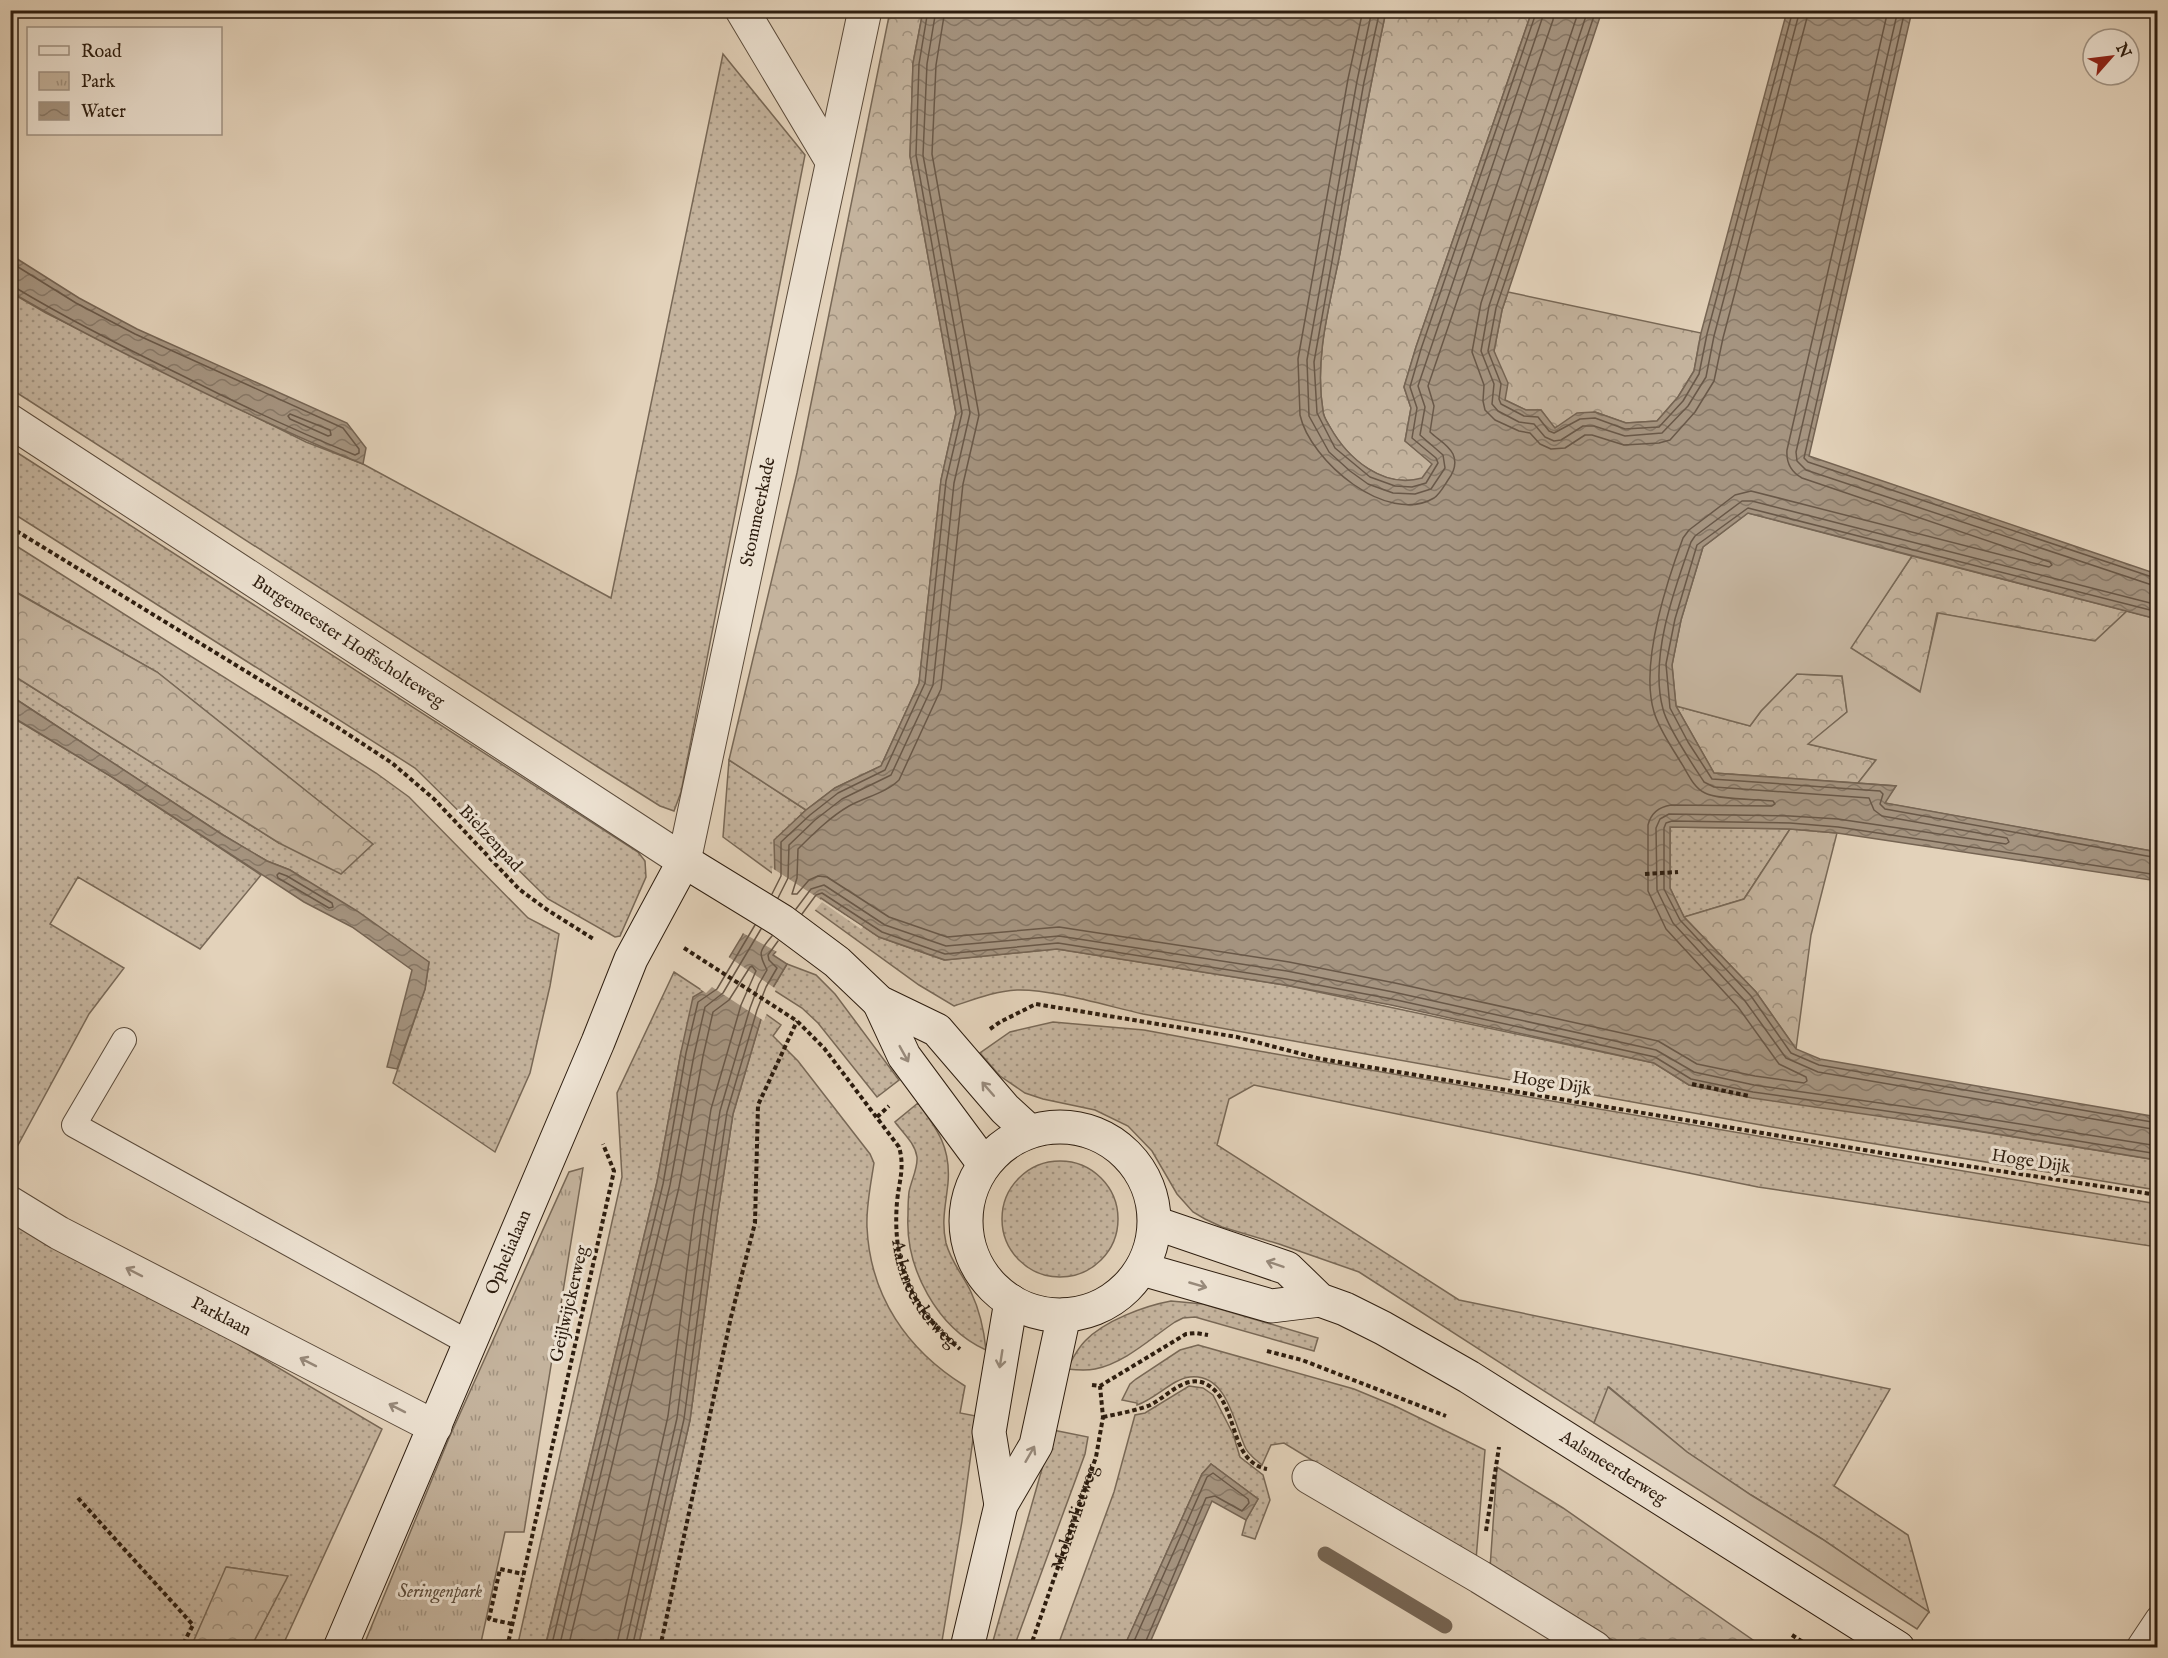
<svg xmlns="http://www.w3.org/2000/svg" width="2168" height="1658" font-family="'IM FELL English',serif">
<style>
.grass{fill:url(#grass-dots);stroke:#786856;stroke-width:1.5}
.forest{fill:url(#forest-crowns);stroke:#786856;stroke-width:1.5}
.park{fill:url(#park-tufts);stroke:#786856;stroke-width:1.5}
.garden{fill:#c4b39d;stroke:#786856;stroke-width:1.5}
.water{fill:url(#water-waves);stroke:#756453;stroke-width:1.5}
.pier{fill:#e3d2ba}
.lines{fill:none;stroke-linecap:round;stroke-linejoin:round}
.shore{stroke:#695848;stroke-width:1.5}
.stream{stroke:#756453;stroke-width:15}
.lane-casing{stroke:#5a4a3a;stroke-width:26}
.street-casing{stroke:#5a4a3a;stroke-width:35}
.secondary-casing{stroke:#2d1d0f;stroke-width:35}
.path{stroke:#2d1d0f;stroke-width:4;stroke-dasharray:4.5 3;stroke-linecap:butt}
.lane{stroke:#ede2d2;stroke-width:24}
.street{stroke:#ede2d2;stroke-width:33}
.secondary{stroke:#ede2d2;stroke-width:33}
.oneway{stroke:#97897a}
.labels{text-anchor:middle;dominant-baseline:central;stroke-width:6;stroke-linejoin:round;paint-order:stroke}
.street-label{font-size:18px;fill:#2d1d0f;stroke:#ede2d2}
.park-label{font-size:18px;font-style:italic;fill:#5a4a3a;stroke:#ede2d2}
</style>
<defs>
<pattern id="grass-dots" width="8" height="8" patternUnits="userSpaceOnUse" patternTransform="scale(1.5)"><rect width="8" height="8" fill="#c4b39d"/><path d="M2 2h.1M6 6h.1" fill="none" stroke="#a0917e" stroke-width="1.8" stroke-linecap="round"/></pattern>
<pattern id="forest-crowns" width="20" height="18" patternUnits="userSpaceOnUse" patternTransform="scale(1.5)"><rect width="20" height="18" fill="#c4b39d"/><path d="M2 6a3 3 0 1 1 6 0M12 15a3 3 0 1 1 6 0" fill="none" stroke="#a0917e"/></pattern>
<pattern id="park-tufts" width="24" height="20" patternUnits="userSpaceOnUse" patternTransform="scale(1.5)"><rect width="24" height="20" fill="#c4b39d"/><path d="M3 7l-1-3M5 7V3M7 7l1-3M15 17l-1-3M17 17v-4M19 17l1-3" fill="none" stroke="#a0917e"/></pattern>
<pattern id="water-waves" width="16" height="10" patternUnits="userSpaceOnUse" patternTransform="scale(1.5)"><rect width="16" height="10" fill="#a59480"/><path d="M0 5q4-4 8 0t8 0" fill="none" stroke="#877867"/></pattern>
</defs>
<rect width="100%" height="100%" fill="#e3d2ba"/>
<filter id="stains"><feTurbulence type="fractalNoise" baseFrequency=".00333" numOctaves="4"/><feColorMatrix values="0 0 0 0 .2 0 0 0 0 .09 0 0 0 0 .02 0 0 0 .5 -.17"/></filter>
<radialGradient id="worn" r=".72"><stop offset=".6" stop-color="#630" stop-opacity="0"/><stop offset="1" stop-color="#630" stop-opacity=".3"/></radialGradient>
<path class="grass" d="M723,54L805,155L681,792L674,811L660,806L598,767L11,389L10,292L46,313L306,442L363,464L611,598Z
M10,448L638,852L645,861L646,877L620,936L615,937L548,899L415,768L11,512Z
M10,542L376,773L409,797L528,918L559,934L550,986L530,1073L495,1152L393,1083L425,989L429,962L290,870L267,861L223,835L11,696V674L279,843L372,844L157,672L11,589Z
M10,716L112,777L261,875L200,949L78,877L50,924L124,968L89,1014L18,1145L10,1141Z
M729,760L806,810L775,840V875L723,837Z
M1670,827L1790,829L1744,899L1684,917L1670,888Z
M821,898L879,937L944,960L1057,949L1285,985L1654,1063L1689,1085L2157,1160V1190L1772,1127L1143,1014C1107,1006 1052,989 1017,990C995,991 975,999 954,1006L919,985L814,909Z
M787,964L816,975L835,994L899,1080L877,1097L818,1023L802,1008L772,989Z
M674,972L703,991L681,1052L657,1182L545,1647L517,1648L622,1177L617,1093Z
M763,1012L781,1025L773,1036L798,1061L870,1154L874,1163C871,1183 866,1206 867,1227C870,1296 907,1350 965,1386L960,1413L976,1416L962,1521L941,1647L638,1648L690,1420L717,1218L733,1114Z
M1053,1022L1144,1030L1241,1048L2157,1204V1247L1758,1187L1254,1085L1229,1099L1217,1145L1459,1300L1890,1389L1834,1486L1908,1535L1929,1612L1822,1539L1751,1495L1687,1452L1609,1387L1594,1423L1359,1272L1279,1244L1222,1227L1205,1219L1193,1212L1177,1194L1152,1151L1128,1126L1095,1110L1043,1099L1025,1093L1000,1076L980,1053L1010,1032Z
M918,1103C938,1130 951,1148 948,1183C946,1204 941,1221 946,1243C951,1262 963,1275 971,1292C980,1311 984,1330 986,1350C937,1328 905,1268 908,1215C908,1208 908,1200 909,1192C911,1181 918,1168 917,1157C915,1143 903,1133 895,1122Z
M1002 1219a58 58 0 1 1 116 0a58 58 0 1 1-116 0Z
M11,1210L382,1429L282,1647H251L287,1576L227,1567L191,1647L11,1648Z
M1171,1301L1203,1304L1318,1338L1314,1351L1195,1317L1183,1318L1175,1322C1151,1338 1125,1363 1095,1369C1086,1371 1076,1370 1067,1369C1072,1360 1077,1349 1085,1341C1104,1321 1144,1306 1171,1301Z
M1198,1345L1354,1389L1395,1406L1485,1450L1476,1560L1284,1443L1271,1445L1262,1465C1256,1460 1250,1456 1246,1449C1234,1425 1228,1373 1190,1377C1172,1379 1156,1399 1137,1405V1403L1122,1400L1130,1384L1136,1379L1180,1350Z
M1189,1386L1203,1388L1213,1395L1233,1434L1240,1457L1263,1475L1270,1500L1255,1539L1242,1535L1246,1520L1258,1499L1211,1464L1202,1474L1124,1647L1057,1648L1114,1492L1135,1415L1145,1413Z
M1053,1430L1088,1437L1085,1454L1014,1647L991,1648Z"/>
<path class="forest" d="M890,11H923L913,63L910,156L956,413L941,480L919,683L881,766L835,788L806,810L729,760L797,473Z
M1386,11H1532L1416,347L1404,387L1411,408L1405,441L1433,464L1422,479C1383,489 1348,459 1330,427C1327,422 1323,416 1323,411C1314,358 1330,304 1340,253C1354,172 1369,91 1386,11Z
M1508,292L1701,333L1694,371L1678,397L1657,421L1626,423L1595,412L1554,428L1541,410H1526L1505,400L1494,351L1502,310Z
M1912,556L2127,611L2095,641L1937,613L1921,692L1850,648Z
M10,589L157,672L373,844L341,874L279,843L11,674Z
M1797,674L1842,676L1847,712L1809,744L1876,760L1858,783L1714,773L1676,706L1750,726L1761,711Z
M1790,829L1837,833L1811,935L1796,1049L1756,992L1684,917L1744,899Z
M1497,1467L1563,1508L1763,1647H1624L1490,1568Z
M226,1567L288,1576L251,1647H191Z"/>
<path class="park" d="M583,1168L524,1532H505L480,1647H363L449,1438L569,1172Z"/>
<path class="garden" d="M1748,513L1912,556L1851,648L1920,692L1938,613L2095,641L2127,611L2157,619V852L1884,803L1896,786L1858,783L1876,760L1808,744L1847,712L1842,676L1797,674L1761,711L1750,726L1676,706L1672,665L1681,620L1703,547Z
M1608,1387L1687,1452L1751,1495L1822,1539L1929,1612L1917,1629L1594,1423Z"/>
<path class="water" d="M923,11H1386C1369,91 1354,172 1340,253C1330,304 1314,358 1323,411C1323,416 1327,422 1330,427C1348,459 1383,489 1422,478L1432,464L1405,441L1411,408L1404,387L1416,347L1532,11H1602L1502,310L1494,351L1508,383L1505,400L1526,410H1541L1555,428L1577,413L1595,412L1626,423L1657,421L1678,397L1694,371L1701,333L1787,11H1912L1809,456L2157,574V619L1748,513L1703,547L1681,620L1672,665L1676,706L1714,773L1896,786L1885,803L2157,852V881L1837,833L1790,829L1670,827V888L1684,917L1756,992L1796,1049L1820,1059L2157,1117V1160L1955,1127L1752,1098L1689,1085L1654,1063L1391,1005L1285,985L1057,949L945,960L879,937L821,898L814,909L773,955L787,964L772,989L763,1012L733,1114L717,1218L690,1420L638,1647L545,1648L657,1182L681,1052L693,997L712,986L741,938L775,875L774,840L806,810L835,788L881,766L919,683L941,480L956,413L910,156L913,63Z
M11,255L79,298L137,329L347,423L366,448L363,464C298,438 235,408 172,377C117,350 63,323 11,292Z
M11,696L223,835L267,861L290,870L357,911L429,962L425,989L397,1069L387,1067L412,970L352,927L304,902L112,777L11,716Z
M1211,1464L1258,1499L1246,1520L1212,1501L1148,1647H1124L1202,1474Z"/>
<path class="pier" d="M772,868L863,927L861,929L822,902L779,953L741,932L772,874Z
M727,956L776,989L764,1021L712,987L706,993L700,989L709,984Z"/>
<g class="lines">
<path class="shore" d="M945,10L936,65L932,154L979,415L963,484L941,689L899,780C886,793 865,797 849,806C830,817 813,834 798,849L797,878L792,894H797L809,880L818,876L827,877L889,917L947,937L1059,927L1289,962L1395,983L1658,1041L1697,1064L1755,1076L1804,1083L1807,1081L1806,1077L1779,1064L1738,1007L1666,929L1648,891V825C1651,813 1658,807 1671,805L1772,806L1775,804L1773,801C1757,799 1718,800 1705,793C1693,788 1687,771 1680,761C1671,746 1659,729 1654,712C1640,665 1666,584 1683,538L1689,530L1735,495L1751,491L2049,567L2052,565L2050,562L1802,478C1791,472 1786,463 1787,450L1888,10
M1363,10L1348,79L1298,359L1300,415C1310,461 1387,526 1434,498C1440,494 1444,486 1448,480C1454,472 1457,463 1453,454C1448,444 1437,439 1430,432L1434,406L1428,386L1553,20L1554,10
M1372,10L1357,81L1307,360L1309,416L1329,452L1350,471L1368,484L1393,493L1415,494L1431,489L1445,468L1443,455L1420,435L1425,407L1418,386L1545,10
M1380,10L1364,82L1314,362L1317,413L1335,448L1370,477L1395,486L1412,487L1426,483L1438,463L1436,458L1412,438L1417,408L1410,387L1421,349L1537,10
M1579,10L1481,303L1472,352L1484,385L1483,401L1485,410L1495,420L1519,431L1530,433L1540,444L1551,449L1565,448L1585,435H1592L1624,445L1659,443L1670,440L1695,412L1714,381L1723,338L1809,10
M1588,10L1489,306L1481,351L1494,384L1492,404L1498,411L1519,422L1534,424L1545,437L1554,441L1561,440L1583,426H1594L1625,436L1662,433L1688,406L1706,377L1714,336L1800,10
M1596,10L1496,308L1488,351L1501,384L1499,399L1501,404L1524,416L1538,417L1549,431L1554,433L1580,419L1595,418L1625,429L1659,427L1683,401L1699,374L1707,334L1793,10
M1898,10L1796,452L1797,461L1806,470L2158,587
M1905,10L1804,458L1808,462L2158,579
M10,262L76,303L135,334L343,428L359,449V453L355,455C296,431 238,404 181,375C125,348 69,320 16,288L10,287
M290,414L330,430L331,435L328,436L290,419L288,416Z
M2158,605L1752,501H1742L1695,536L1691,542C1674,590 1649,658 1663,709C1667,727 1693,765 1704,782L1714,787L1869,798L1874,810L1882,816L2007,838L2009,842L2006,844L1838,819L1790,816L1669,814L1660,819L1656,828L1657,890L1673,923L1745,1001L1786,1058L1818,1072L2158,1130
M2158,612L1748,508L1697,545L1675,619L1666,664L1670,708L1688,742L1712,779L1880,791L1883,794L1880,804L1885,809L2158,858
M279,873L287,876L332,903L333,907L329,908L278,878L277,875Z
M2158,875L1838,827L1790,823L1672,821L1666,823L1664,828V889L1680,920L1751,996L1791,1053L1819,1065L2158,1123
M772,894L781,876V842L810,815L838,793L885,770L925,683L946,481L962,413L916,155L919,64L928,10
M778,898L788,878L789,845L815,820L842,799L891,775L933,685L954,483L970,413L923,155L927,64L936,10
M796,909L811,889L824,885L885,925L946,946L1059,936L1287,971L1393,992L1656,1050L1694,1072L1754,1085L1957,1114L2158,1146
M802,914L816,895L822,893L882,932L945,954L1058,943L1286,979L1392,999L1655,1057L1691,1079L1753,1092L1956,1121L2158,1154
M551,1648L663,1184L686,1053L698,1002L717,989L755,925
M559,1648L670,1185L694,1055L705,1007L723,993L761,929
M568,1648L679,1187L703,1056L713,1012L729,1000L750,967L752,966L756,971L741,1005L711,1109L694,1214L668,1416L616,1648
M625,1648L677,1418L703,1216L720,1111L750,1008L759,984L767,970C758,953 759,951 772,936
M632,1648L684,1419L711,1217L727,1112L757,1010L766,987L777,968L769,960L768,955L778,941
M1131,1648L1207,1477L1213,1473L1248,1499L1249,1503L1242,1511L1215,1496L1206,1498L1143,1648"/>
<path class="stream" d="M1325,1554L1445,1626"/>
<g class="lane-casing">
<path id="lane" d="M124,1040L74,1125L469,1343
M2138,1648L2158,1618"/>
</g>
<g class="street-casing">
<g id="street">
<path d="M742,10L832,161"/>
<path id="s3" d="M10,421L684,861L865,10"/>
<path id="s4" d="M10,1203L59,1233L435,1427"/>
<path d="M1309,1477L1480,1577L1595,1648"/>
</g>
</g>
<g class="secondary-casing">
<g id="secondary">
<path d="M879,1002L904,1056L984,1164"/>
<circle cx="1060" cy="1221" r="94"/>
<path id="s5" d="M1155,1223L1287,1268L1320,1300L1345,1309L1383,1328L1469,1377L1898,1648"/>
<path d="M1142,1269L1271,1306L1320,1300"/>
<path d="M1001,1505L989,1432L1011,1301"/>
<path id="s6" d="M340,1648L598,1042L631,959L684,861L782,921L837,962L879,1002L937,1030L1005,1109L1029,1131"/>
<path d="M967,1648L1001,1505L1036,1445L1064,1315"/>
</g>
</g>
<g class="path">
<path d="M10,527L337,727L392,763L434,799L519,889L546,909L595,940"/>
<path d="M1645,874L1678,872"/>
<path id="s1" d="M684,948L797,1021L824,1048L899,1147C905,1168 899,1181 897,1202C892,1263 911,1310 960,1349"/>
<path d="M990,1029L1000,1022L1036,1004L1237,1037L1321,1059L1888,1154L2158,1195"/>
<path d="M1692,1084L1749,1096"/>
<path d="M877,1117L889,1106"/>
<path d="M1267,1351L1302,1360L1446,1416"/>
<path d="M1092,1385L1100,1386L1186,1334L1196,1333L1208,1335"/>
<path d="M1103,1417C1118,1414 1133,1411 1148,1406C1165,1399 1185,1373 1206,1384C1240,1402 1227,1461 1267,1469"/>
<path d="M78,1498L193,1625L181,1648"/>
<path d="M1486,1531L1499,1447"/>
<path d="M512,1624L489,1619L500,1569L523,1574"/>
<path d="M10,1632L15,1648"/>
<path d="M1792,1635L1812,1648"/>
<path d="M507,1648L614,1171L603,1144"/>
<path d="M660,1648L731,1317L755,1223L758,1105L797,1021"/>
<path id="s2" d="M1030,1648L1096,1457L1103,1417L1100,1386"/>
</g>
<use href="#lane" class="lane"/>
<use href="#street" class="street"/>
<use href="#secondary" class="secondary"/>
</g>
<defs><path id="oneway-shaft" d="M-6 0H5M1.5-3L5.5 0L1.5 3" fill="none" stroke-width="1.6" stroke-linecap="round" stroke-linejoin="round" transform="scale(1.5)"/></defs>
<g class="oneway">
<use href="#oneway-shaft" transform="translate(904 1054) rotate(61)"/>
<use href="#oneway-shaft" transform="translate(988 1089) rotate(-131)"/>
<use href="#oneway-shaft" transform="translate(1275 1264) rotate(-161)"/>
<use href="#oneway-shaft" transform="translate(134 1272) rotate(-153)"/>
<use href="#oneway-shaft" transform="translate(1198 1285) rotate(16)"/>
<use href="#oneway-shaft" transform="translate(1001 1359) rotate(99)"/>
<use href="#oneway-shaft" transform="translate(308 1362) rotate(-153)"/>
<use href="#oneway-shaft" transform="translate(397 1408) rotate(-153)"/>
<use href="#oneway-shaft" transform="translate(1030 1454) rotate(-60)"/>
</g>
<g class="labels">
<g class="street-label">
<text stroke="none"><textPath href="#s3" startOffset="1162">Stommeerkade</textPath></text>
<text stroke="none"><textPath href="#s3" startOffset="404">Burgemeester Hoffscholteweg</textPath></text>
<text transform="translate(490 839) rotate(47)">Bielzenpad</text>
<text transform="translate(1552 1084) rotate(9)">Hoge Dijk</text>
<text transform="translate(2031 1162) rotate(9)">Hoge Dijk</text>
<text stroke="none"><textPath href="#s6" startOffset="430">Ophelialaan</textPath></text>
<text stroke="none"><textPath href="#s1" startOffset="452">Aalsmeerderweg</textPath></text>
<text transform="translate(570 1304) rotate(-77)">Geijlwijckerweg</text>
<text stroke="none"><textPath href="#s4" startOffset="240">Parklaan</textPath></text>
<text stroke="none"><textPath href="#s5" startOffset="524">Aalsmeerderweg</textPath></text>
<text stroke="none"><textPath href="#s2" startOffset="138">Molenvlietweg</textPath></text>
</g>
<g class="park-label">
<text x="440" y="1592">Seringenpark</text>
</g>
</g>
<rect width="2168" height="1658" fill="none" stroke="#e3d2ba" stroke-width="36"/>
<rect x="12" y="12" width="2144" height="1634" fill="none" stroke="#2d1d0f" stroke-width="3"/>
<rect x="18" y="18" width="2132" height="1622" fill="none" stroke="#2d1d0f" stroke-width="1.5"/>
<rect x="27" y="27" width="195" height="108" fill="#ede2d2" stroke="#a09384" stroke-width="1.5"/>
<rect x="39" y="46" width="30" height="9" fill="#ede2d2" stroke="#a09384" stroke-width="1.5"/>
<text x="81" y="57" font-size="18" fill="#2d1d0f">Road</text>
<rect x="39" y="72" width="30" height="18" fill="url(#park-tufts)" stroke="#a09384" stroke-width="1.5"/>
<text x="81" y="87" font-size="18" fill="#2d1d0f">Park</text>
<rect x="39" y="102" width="30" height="18" fill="url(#water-waves)" stroke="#a09384" stroke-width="1.5"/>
<text x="81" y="117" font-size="18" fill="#2d1d0f">Water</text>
<g transform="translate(2111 57) rotate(62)"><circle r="28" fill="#ede2d2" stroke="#a09384" stroke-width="1.5"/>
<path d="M0-4.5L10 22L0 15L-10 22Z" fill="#8f2418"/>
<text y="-9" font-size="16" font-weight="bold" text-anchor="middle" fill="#2d1d0f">N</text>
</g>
<rect width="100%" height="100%" filter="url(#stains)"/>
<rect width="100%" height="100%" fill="url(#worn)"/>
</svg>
